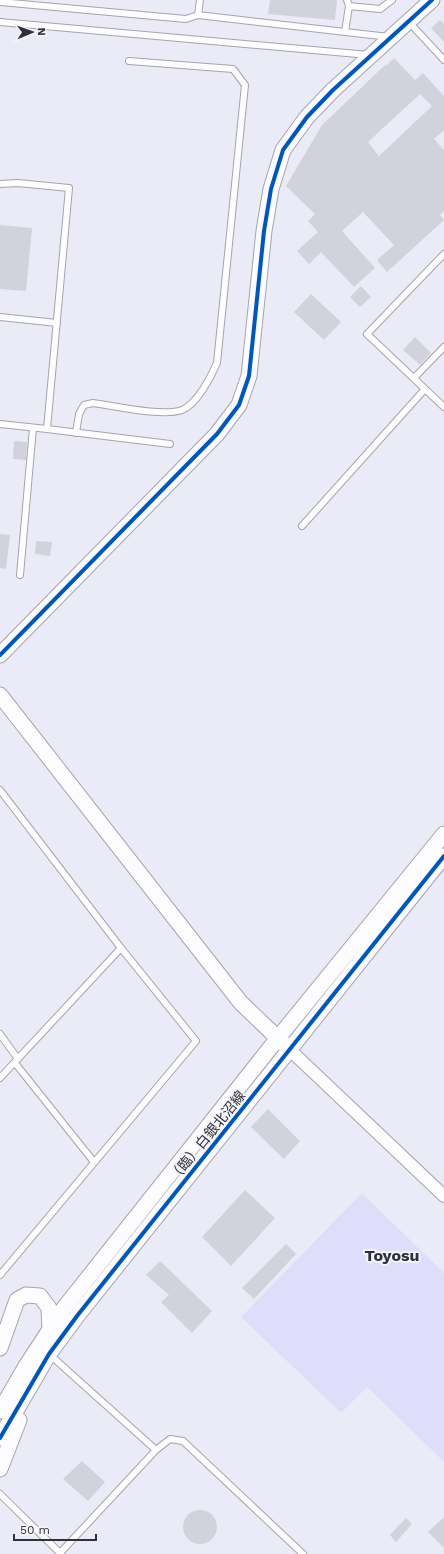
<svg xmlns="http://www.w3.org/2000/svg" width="444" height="1554" font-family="'Work Sans','Noto Sans JP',sans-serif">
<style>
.green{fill:#dedefb}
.building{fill:#d2d2dd;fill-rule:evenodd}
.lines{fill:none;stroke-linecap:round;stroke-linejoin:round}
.service-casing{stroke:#a4a4af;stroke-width:8}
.minor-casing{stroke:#a4a4af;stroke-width:14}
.tertiary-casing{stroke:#a4a4af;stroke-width:17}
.service{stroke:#fcfcfe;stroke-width:6}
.minor{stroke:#fcfcfe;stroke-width:12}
.tertiary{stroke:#fcfcfe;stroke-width:15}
.cycleway-casing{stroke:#f4f4fa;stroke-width:6}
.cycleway{stroke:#0057b8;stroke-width:4}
.labels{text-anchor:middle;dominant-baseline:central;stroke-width:4;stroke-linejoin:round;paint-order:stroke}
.street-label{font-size:14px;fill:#30303b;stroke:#f4f4fa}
.quarter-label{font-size:16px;font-weight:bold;fill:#30303b;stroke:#f4f4fa}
</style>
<rect width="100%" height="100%" fill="#ebebf7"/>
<path class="green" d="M362,1193L444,1273V1462L367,1387L341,1413L241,1317Z"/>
<path class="building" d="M270,0H337L335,20L268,14Z
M440,20L444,24V42L431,28Z
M394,58L415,80L423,73L444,96V130L434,139L444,150V211L440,215L444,220L387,272L377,260L394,245L363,212L342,231L375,268L354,287L321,252L309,264L297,251L318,232L308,221L315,214L286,186L322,125L385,65L386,66ZM420,94L432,106L379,156L368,142Z
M0,225L32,228L26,291L0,289Z
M361,286L371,297L360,307L350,297Z
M311,294L341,322L324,340L294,312Z
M415,337L431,353L420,365L403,350Z
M14,441L27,442L26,460L13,459Z
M0,534L10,535L6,569L0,568Z
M36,541L52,542L50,556L35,554Z
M268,1109L300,1141L284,1159L251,1127Z
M245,1190L275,1218L231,1266L202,1237Z
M286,1244L296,1254L254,1299L242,1288Z
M160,1261L212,1311L192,1333L161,1302L169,1295L146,1275Z
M82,1461L105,1482L88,1501L63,1479Z
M183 1527a17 17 0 1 1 34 0a17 17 0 1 1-34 0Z
M444,1517V1548L428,1532Z
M406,1518L412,1524L396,1542L390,1535Z"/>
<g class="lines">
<g class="service-casing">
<path id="service" d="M347,0L349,6L380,9L392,0
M0,2L186,19L198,15L389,37
M198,15L200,0
M408,21L444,60
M0,22L369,55
M345,32L349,6
M0,184L18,183L69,188L47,429L170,444
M444,254L367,334L444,407
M0,317L57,323
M414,378L444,347
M0,424L47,429
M76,433L79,414L84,405L93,403C115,406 163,417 182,410C197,404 211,377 217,363L245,85L233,69L129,61
M302,526L425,389
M20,575L33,428
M0,790L121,948L0,1078
M0,1034L18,1059
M15,1063L94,1162
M0,1275L196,1041L121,948
M49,1354L156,1450L170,1439L183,1441L303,1554
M0,1494L61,1554
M60,1553L156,1450"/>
</g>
<g class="minor-casing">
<path id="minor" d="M290,1050L444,1196"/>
</g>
<g class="tertiary-casing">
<path id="tertiary" d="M0,655L217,434L239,405L249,376L264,231L271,189L283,150L307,117L333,90L432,0
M0,695L241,1003L284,1044
M0,1348L17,1300L26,1295L40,1296L49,1308L50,1332
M0,1411L26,1366L64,1308L278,1038L444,834
M0,1438L49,1354L77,1316L444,856
M0,1469L19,1420"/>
</g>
<use href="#service" class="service"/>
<use href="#minor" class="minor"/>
<use href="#tertiary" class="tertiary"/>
<g class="cycleway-casing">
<path id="cycleway" d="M0,655L217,434L239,405L249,376L264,231L271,189L283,150L307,117L333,90L432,0
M0,1438L49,1354L77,1316L444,856"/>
</g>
<use href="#cycleway" class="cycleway"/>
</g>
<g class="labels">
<g class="street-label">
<text transform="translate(207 1136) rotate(-51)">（臨）白銀北沼線</text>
</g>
<g class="quarter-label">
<text x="392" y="1255">Toyosu</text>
</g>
</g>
<g transform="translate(32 32) rotate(88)" stroke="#f4f4fa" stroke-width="3" paint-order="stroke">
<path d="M0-3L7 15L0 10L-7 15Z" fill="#30303b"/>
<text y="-6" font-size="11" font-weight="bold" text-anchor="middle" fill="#30303b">N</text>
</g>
<path d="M14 1534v6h82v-6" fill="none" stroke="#30303b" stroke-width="2"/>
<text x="20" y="1534" font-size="12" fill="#30303b" stroke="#f4f4fa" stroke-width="3" paint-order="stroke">50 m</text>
</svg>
